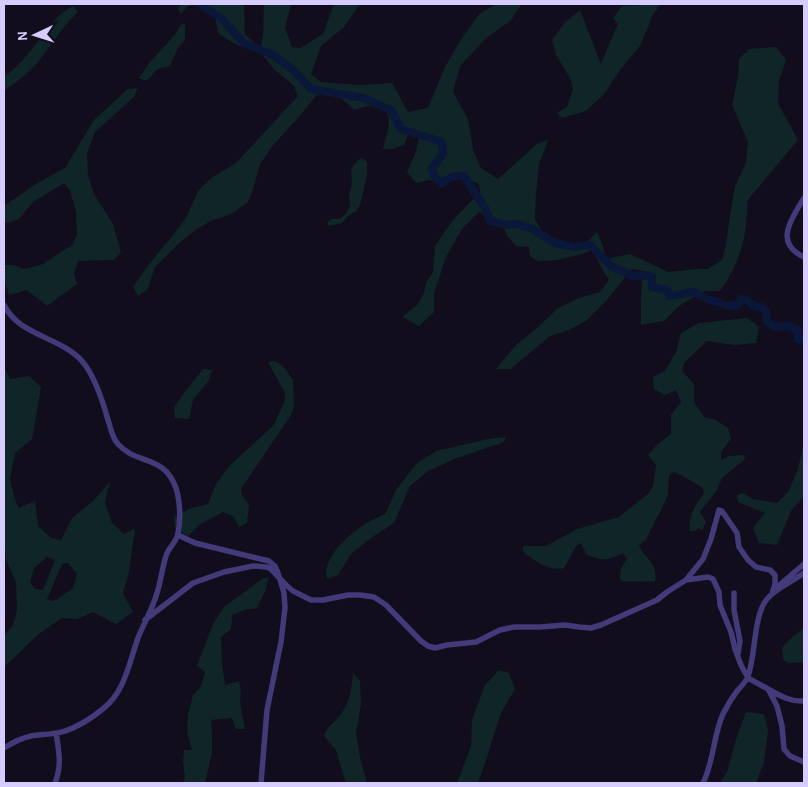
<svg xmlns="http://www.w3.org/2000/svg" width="808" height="787" font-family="'Alegreya Sans',sans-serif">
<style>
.green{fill:#102527;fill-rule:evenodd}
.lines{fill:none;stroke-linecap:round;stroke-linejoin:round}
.river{stroke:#0b1738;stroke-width:8}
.minor{stroke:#433a7a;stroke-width:5.5}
</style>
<rect width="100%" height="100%" fill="#110d1d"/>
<path class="green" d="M181,4H244L245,35L253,41L256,46C242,52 229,40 218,33L214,11L194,5L188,6L181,14L178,9Z
M264,4H291L285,28L292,47L300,48L323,34L334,4H360L344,27L321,46L311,74L321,82L361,85L392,83L408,112L428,108L445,67L460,41L480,13L497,4H522L510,21L485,39L460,66L453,92L468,119L473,150L481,168L498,179L537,144L548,140L539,165L536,193L535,219L544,234L567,244L584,245L597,232L603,247L606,259L630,254L668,272L697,269H708L722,260L726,245L730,216L735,186L746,163L748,142L732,105L738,77L739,59L749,49L776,47L786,60L779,81L778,103L798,140L747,201C748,234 740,263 720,291H704L679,306L664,321L641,325V299L642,281L649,272L632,269L605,302L586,321L569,330L550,336L511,369H496L517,344L536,329L558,308L579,298L600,292L609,280L601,267L593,250L575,256L557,260L538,261L530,256L529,247L516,246L507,236L502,222L492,220L479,212L462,229L446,257L434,293V312L419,326L402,317L418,304L424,293L426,283L433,272L435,246L453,220L480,192L479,184L466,179L458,178L448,182L430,180L416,183L407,172L416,152L420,131L409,133L404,145L392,149H383L388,129L389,117L383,107L368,106L354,110L346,102L335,94L325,92L316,96L297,119L274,144L260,164L252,193L247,203L231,214L211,221L197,229L178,244L155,267L147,290L138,296L133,287L150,263L174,234L187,216L198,191L210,179L236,163L298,96L294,86L274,69L260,52L263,35Z
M639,4H660L653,15L640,46L620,70L605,93L586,111L562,118L557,113L567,107L573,89L570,78L556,55L552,40L565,22L580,10L601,64L609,44L618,24L613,18L622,6L639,5Z
M73,6L78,11L75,15C61,29 51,45 39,61C29,73 16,82 4,91V76C32,60 45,20 73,6Z
M182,23L185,25V40L178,48L170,66C166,67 160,68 157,70C149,76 151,84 139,78L150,62L174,36Z
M137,88L135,96L95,132L87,153L88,175L94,194L113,224L121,252L114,260L78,261L74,273L77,284L47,306L27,290L9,295L4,279V265H13L25,269L43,264L72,245L77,235L76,211L70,191L64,183L33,202L19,219L7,223L4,221V206L34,185L65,168L94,120L128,89Z
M362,158L367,162V174L361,202L357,211L349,215L342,223L329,226L327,222L332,219H340L346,214L350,206L349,195L352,184L351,169L358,160Z
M747,318L759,327L756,343L734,345L707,341L687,360L684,363L682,371L694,384V402L704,417L716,420L728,428L731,439L721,452V460L729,456L745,455L744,460L722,478L717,490L700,512L706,522L702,530L698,528L696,531H690C688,515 695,506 704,493L703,488L690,480L674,472L669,475L668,495L661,510L654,523L646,540L639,545C646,562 658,560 655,582C643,580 632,583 621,581C619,572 621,567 627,559L623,553C607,561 602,561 586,554L581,543L576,546L564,568C548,572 536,561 523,552V546H546L577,529L619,517L649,493L653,485L656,465L648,455L657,445L671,434V415L681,402L676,390L665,395L654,389L653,377L665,371L676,352L681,333L699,323Z
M275,361L284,367L293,380L294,407L290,417L278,434L241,489L242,495L249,505L247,523L239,527L233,516L223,512L199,525L188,536L175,528L174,517L189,509L208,504L216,484L229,466L274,425L285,400V393L268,362Z
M4,367L10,379L29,376L41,387L32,439L15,453L10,479L15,500L19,508L35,501L38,526L51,538L61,540L72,518L92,502L110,482L105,502L112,523L124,534L135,528L129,572L123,593L133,612L116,624L93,612L77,619L62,618L40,633L4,667V635L12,627L17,612L16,582L6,560L4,537ZM47,557L55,560L43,590L35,589L30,582L34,568ZM68,563L77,574L73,588L56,600L51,601L47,599L62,564Z
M203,369L212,370L209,380L193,400L189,419L175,418L174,407L184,393Z
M506,437L504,442L457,458L428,471L410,486L394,523L371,538L351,554L338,575L327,579C321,558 351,532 367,523C373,519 379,517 385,514L396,490L416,464L436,451L488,439Z
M804,442V496L791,511L777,545L759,543L753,528L765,513L738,502L737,495L743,493L753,499L777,503L788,492L798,469Z
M269,577L265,591L257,608L244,610L232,615L231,629L221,637L222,664L225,685L239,681L241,690L240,703L245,729H236L232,718L211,720L212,737V753L205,783H183L185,777L183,762L184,750H192L187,733L188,714L193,695L201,686L205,672L197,666L213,624L224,607L262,579Z
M804,628V662L788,663L783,659L782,648L790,639Z
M499,670L509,673L515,689L501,713L485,763L478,783H457L471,746L472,720L479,701L485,685Z
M353,673L360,681L361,705L356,733L360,758L367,783H346L336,750L324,736C329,723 336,722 343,711C350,702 352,685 353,673Z
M746,712L764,714L768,730L764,762L756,783H720L727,772L736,739Z"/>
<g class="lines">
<path class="river" d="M199,4L221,18L244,43L273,55L293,70L311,89L364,98L392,111L401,129L442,142L443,154L432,168L434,175L441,184L453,176H464L485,208L490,221L507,225L517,224L532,229L555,243L575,247L590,245L611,266L633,276L644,275L652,277V287L667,290L669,296L694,292L705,298L728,306L737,305L741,299L747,300C751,305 754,307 762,307L766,312L767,321L774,327L787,326L797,329L798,339H804"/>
<path class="minor" d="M804,198C792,218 773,243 804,257
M4,305C19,336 61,337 82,361C95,376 103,402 108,420C111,428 112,438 118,444C136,465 164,454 176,488C180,501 181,520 178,533C177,542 168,548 166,556C162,568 161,581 157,593C153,608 144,623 138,638C129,663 125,691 104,708C93,717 78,727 65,731C54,735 42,734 31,736C21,738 12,743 4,748
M178,535L195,543L269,561L275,566L278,573L284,593L285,608L281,642L267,710L261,783
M686,580L708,577L713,579L719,592L720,605L731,632L735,649L741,665L748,678L768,689L777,706L782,726L784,749L790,756L804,762
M776,588L804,564
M734,593V610L740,641L738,654
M145,620L193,583L224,572L253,566L267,567L271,569L286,585L293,591L311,600H323L348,595H360L374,597L386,605L421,641L428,646L435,648L447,645L476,642L500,630L514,627H540L565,625L579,627L591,628L601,625L657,600L667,592L686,580L703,559L711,539L719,510L722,511L737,533L739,547L748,560L756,567L770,570L775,575V584L772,594
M768,689C780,696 791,702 804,701
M55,783C62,766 59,751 56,733
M703,783C714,761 713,736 723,714C727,706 731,699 737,691C741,687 746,682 748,676C756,655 753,616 767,599C776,588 793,581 804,573"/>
</g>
<rect width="808" height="787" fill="none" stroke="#d6ccfd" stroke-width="10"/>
<g transform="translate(35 35) rotate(266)" stroke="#110d1d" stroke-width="4" paint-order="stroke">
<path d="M0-4L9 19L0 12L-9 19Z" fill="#d6ccfd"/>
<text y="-8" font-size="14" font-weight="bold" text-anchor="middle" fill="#d6ccfd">N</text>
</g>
</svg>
